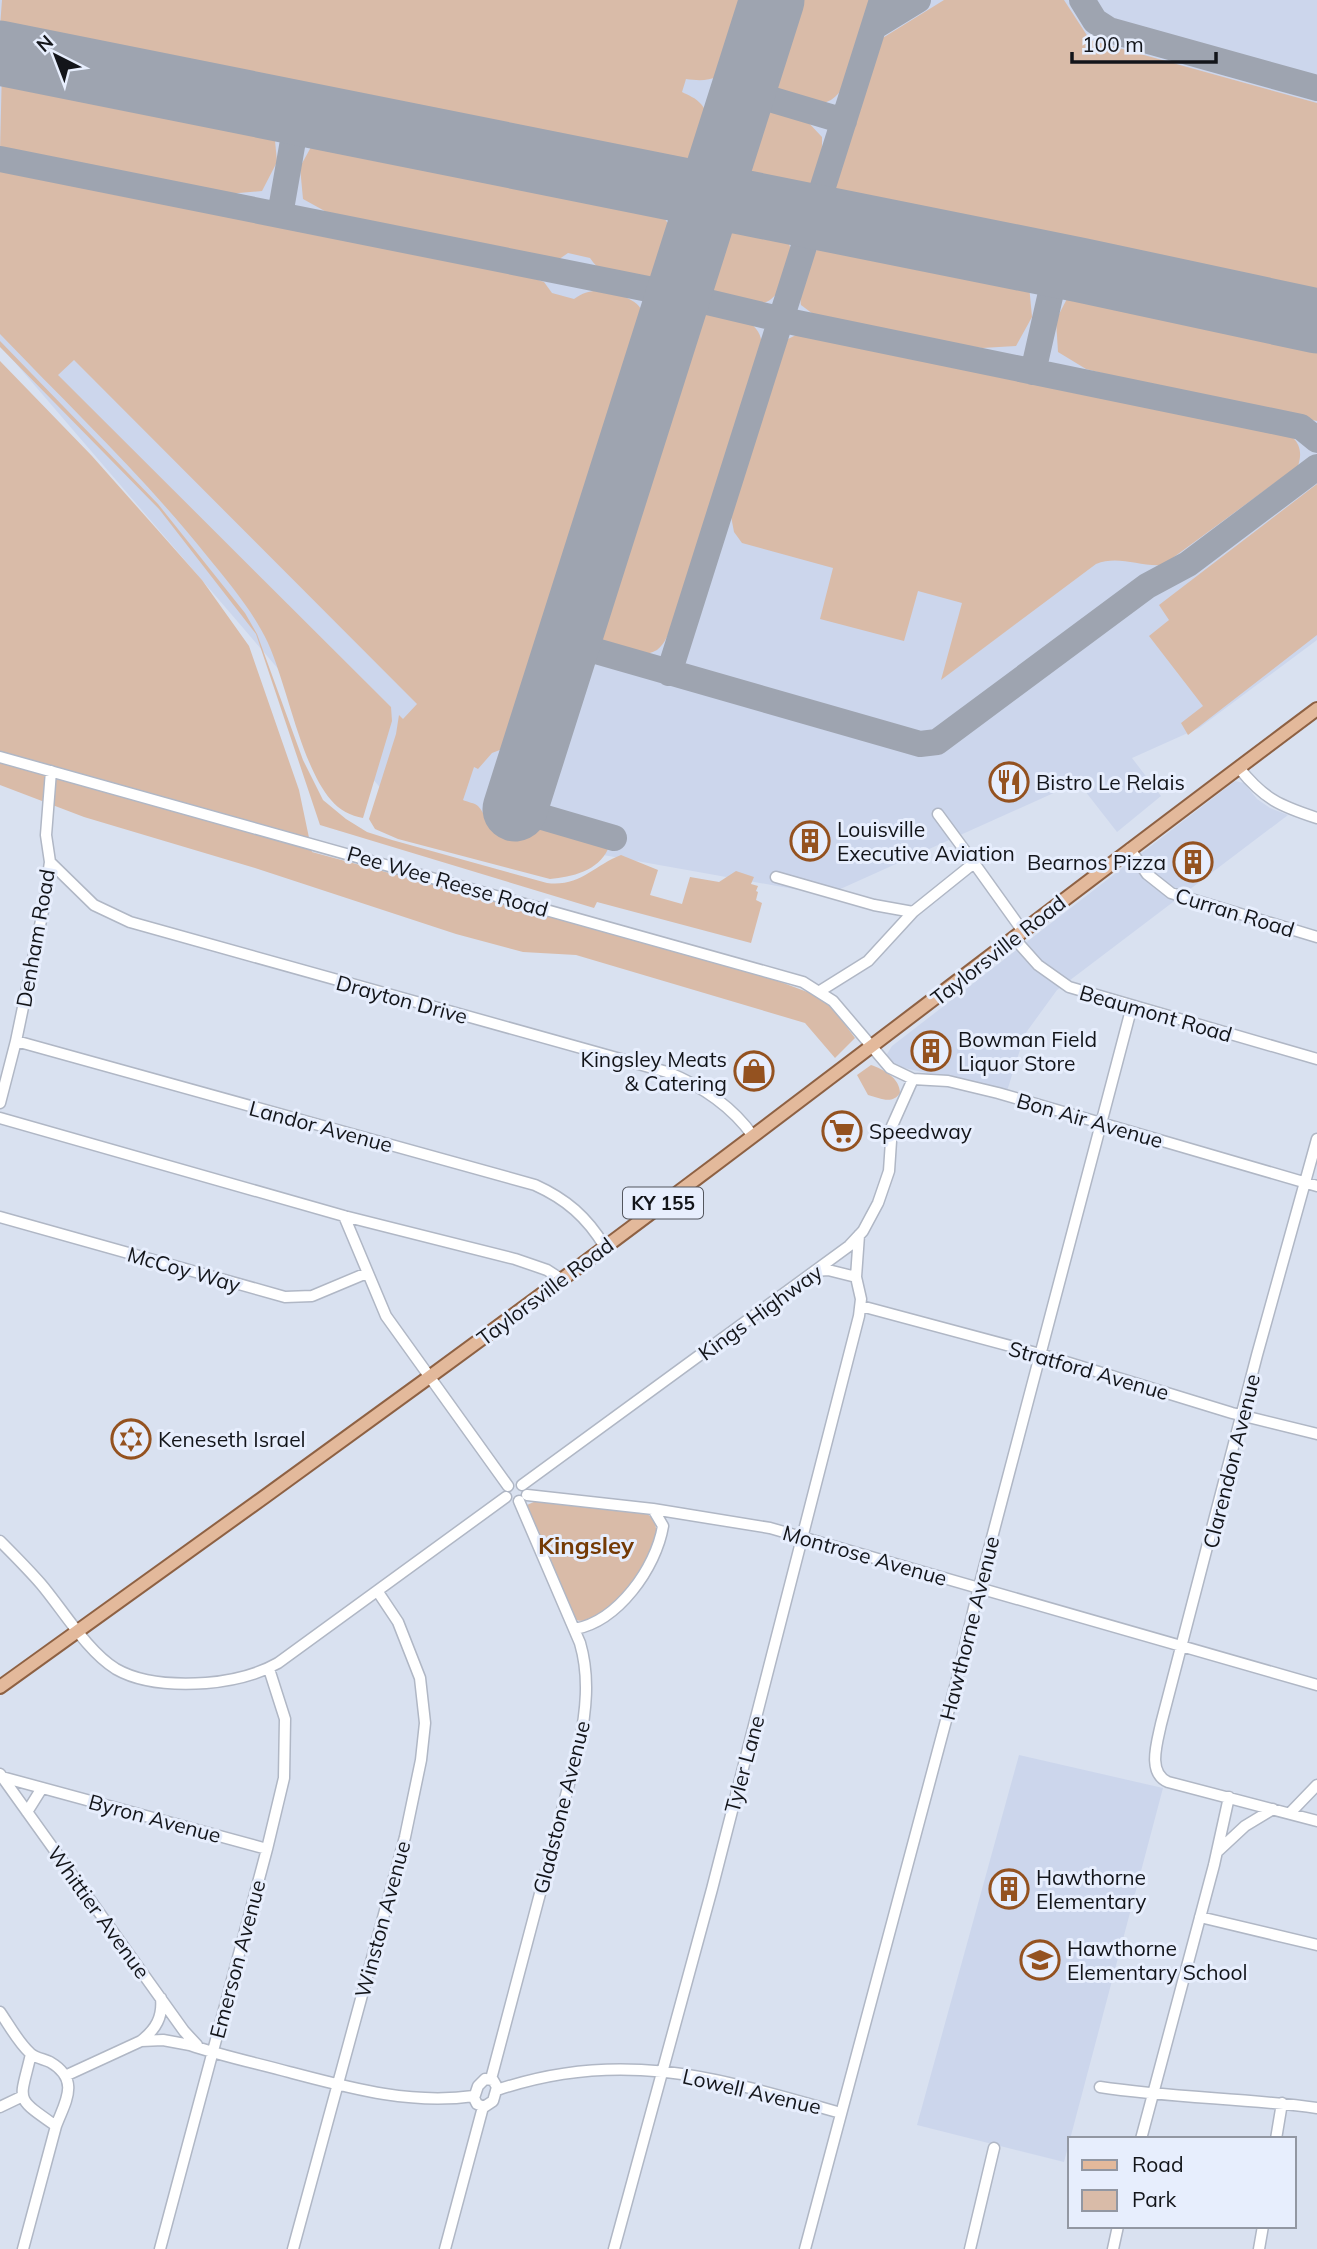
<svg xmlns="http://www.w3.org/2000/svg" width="1317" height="2249" font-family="Mulish,sans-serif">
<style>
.built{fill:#ccd6ec}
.green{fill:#d9bba8}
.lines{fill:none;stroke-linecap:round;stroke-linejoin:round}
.taxiway{stroke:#9ea4b0;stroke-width:26}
.runway{stroke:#9ea4b0;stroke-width:65}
.minor-casing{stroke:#b0b7c5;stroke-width:13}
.major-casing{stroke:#8e6143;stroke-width:16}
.minor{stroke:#fff;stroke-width:10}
.major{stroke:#e3b99b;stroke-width:12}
.labels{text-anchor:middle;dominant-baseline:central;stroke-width:6;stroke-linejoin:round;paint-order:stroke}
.shield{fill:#e7eefd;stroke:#53565e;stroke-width:2}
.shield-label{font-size:19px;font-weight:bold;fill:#13151a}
.poi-label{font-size:21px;fill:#13151a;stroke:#e7eefd;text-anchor:start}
.street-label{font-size:21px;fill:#13151a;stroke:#e7eefd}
.quarter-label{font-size:24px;font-weight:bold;fill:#743a05;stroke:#e7eefd}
</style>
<rect width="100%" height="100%" fill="#d9e1f0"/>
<path class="built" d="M0,0H1317V640L1199,728L1132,758L1161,796L1117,832L1078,782L827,895L408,820L0,345Z
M1235,781L1244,783L1257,799L1270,808L1288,815L1057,990L1025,1034L1007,1091L900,1067L888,1060L887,1054L892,1046Z
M1019,1755L1163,1788L1064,2162L917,2125Z"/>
<path class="green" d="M2,0H751L731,63C720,80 706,82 686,79L682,92C688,95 696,98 701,104C717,123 708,157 684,165C677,168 670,166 662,166L660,171L13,38L0,27Z
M786,0H871C865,20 850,84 836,96C827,105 812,106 800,103C744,88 773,39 786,0Z
M944,0H1064L1090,40L1317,103V305L845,208L839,200L835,185L881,39Z
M2,69L258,122L274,130L277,162L262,191L227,194L148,181L0,151Z
M769,112L805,119L822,137C823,180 806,208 762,186C752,181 742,174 739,163C737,157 738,149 740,142C742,138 743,130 746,127C752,121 762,117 769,112Z
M331,136L650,203L649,208C688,222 676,282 637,282C632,282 626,279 621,278C606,274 599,271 590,258L568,253L555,262H546L412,236L332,215L303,199L300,167L316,138Z
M0,166L521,274L544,282L552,293L574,299C588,289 597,290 612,293C635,299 647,306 645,332L515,744L492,753L478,769L474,767L463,800C467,802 475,803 478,806C482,810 484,816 488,820C504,834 523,834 541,826L603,845L608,849C598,871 572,877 550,879L398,839L375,829L369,819L396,734L399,715L403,719L417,704L74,360L58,375L391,707L392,721L363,818C351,816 339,810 331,800C301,765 288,688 268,643C253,611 229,583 207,556C144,477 70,407 0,334Z
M752,225C770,228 785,226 790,247C792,254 792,261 789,268C779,295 770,311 739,302C714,295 699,288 705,259C706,251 711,240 716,235C727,226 740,226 752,225Z
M838,241L1015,277L1029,285L1032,317L1016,346L982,348L902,336L817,317L801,305C798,293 811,253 821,245C826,241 831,241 838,241Z
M1087,292L1317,340V421L1165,389L1086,369L1058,352L1056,320L1070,293Z
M711,313C733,318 759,317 762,344L672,626C668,634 665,644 657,650C641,660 606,651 596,634C592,628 593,619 592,612L677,340C685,325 694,316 711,313Z
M802,332L1276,428C1294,435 1305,445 1298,466L1163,565C1139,567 1119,555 1096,564L941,680L962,603L918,591L904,641L820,619L833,568L742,543L734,532L731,516L786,340Z
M0,341L158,504L245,613L257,634L303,760L323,800L346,819L367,832L392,840L547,883C580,887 593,866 621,855L658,870L650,895L682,904L690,877L719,882L736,871L754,877L751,884L758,886L756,891L758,892L756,900L762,903L751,943L597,902L594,908L320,825L256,634L159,509L0,347Z
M0,361L92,456L202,580L249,646L299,790L312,852L751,971L826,999L855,1038L835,1058L805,1023L576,955L523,952L456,934L255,868L84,817L0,785Z
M1317,484V635L1188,735L1181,723L1203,706L1149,636L1169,620L1159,605Z
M871,1065C883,1069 900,1078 900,1093C892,1105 880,1098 868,1095L857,1075Z
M536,1501L643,1512C689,1529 602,1636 575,1619L528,1510L527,1505Z"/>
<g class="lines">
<path class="taxiway" d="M1082,0L1095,21L1109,30L1317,88
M874,27L918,0
M743,91L844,121
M0,159L678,295L783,320L1301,427L1317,440
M280,215L298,112
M1033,372L1057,266
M568,643L920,744L937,742L1147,586L1188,564L1317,467
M669,673L882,0
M515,809L614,838"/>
<path class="runway" d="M0,53L1080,270L1317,321
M515,809L772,0"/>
<g class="minor-casing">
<path id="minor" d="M0,757L803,982L833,1001L890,1068L913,1079L948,1081L998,1093L1317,1186
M1239,768C1264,799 1280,806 1317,818
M1130,849L1147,874L1171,893L1317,937
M50,862L94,905L130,922L667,1072C702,1086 731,1105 753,1136
M974,863L1022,930
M776,877L874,905L913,912
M1013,937L1038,965L1069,987L1317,1059
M820,991L868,961L913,912L974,863L938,814
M16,1041L535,1185C566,1199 587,1217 605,1247
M0,1103L16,1041L43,911L50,862L46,835L51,771
M0,1118L344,1216L515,1259L547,1270L561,1279
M1317,1139L1257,1355L1161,1724C1157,1743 1147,1773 1168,1782L1317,1821
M344,1216L386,1316L508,1486
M0,1217L285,1297L312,1296L367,1273
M815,1271L828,1270L856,1277
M861,1306L1040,1354L1232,1413L1317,1434
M522,1485L849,1246L863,1231L878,1203L889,1171L892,1126L913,1079
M527,1495L653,1509L770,1528L1317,1685
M0,1541C14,1555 28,1569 41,1584C63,1610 87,1651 116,1669C142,1684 176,1685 206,1683C230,1681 257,1675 278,1663L506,1497
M575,1629C618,1621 656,1568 663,1526L653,1509
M0,1774L184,2031L197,2045
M2,1777L267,1849
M27,1812L42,1788
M1290,1813L1317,1785
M1217,1852L1245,1826L1273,1809
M1200,1917L1317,1945
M0,2012C9,2025 18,2042 30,2053C35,2058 44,2059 50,2062C81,2080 65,2102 56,2126C13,2096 20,2102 31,2054
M141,2041C156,2029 163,2017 161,1998
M65,2076L141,2041L163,2040L190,2045C222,2056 256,2063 289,2072C350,2088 410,2105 474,2096
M485,2079L493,2080L497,2087L493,2101L484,2107L477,2104L474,2098L478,2086Z
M491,2079L579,1746C586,1712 590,1677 580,1643L519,1501
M1100,2087C1172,2098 1245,2098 1317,2108
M497,2090C623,2047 720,2079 841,2113
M0,2107L23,2096
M1141,2139L1214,1865L1229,1797
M1276,2139L1282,2103
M23,2249L56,2126
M160,2249L267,1849L284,1778L285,1719L269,1669
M293,2249L405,1837L421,1760L425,1723L420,1678L398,1622L378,1592
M445,2249L483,2107
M614,2249L712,1889L859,1316L861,1299L856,1277L859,1235
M805,2249L956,1683L979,1587L1132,1006
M970,2249L994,2148
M1113,2249L1118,2226
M1259,2249L1263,2226"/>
</g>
<g class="major-casing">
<path id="major" d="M0,1687C143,1584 286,1482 428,1378C728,1159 1020,931 1317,709"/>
</g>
<use href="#minor" class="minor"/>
<use href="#major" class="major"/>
</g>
<defs>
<g id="restaurant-ring" transform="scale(2.0125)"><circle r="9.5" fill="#e7eefd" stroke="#945220" stroke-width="1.5"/><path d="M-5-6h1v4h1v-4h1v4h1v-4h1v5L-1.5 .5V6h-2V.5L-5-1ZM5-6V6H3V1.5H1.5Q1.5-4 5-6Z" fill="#945220"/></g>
<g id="building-ring" transform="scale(2.0125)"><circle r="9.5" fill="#e7eefd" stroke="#945220" stroke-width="1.5"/><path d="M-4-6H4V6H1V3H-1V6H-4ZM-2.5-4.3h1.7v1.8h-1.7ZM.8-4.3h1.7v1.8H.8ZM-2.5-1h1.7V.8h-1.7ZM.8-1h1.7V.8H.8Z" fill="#945220"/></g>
<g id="shop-ring" transform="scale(2.0125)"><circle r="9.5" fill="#e7eefd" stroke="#945220" stroke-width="1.5"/><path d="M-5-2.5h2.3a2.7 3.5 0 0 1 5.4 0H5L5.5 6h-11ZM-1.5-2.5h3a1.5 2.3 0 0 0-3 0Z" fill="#945220"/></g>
<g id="supermarket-ring" transform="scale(2.0125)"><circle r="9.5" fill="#e7eefd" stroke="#945220" stroke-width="1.5"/><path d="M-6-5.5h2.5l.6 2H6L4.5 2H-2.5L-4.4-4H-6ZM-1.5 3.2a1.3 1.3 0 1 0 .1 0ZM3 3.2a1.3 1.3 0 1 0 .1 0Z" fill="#945220"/></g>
<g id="synagogue-ring" transform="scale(2.0125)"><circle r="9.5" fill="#e7eefd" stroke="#945220" stroke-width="1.5"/><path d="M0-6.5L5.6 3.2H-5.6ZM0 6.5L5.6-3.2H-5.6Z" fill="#945220"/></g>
<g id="school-ring" transform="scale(2.0125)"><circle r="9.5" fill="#e7eefd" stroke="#945220" stroke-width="1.5"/><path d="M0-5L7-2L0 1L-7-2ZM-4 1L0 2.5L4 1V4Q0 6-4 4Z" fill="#945220"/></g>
</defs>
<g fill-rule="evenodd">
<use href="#restaurant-ring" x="1009" y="782"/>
<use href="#building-ring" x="810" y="841"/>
<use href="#building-ring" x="1193" y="862"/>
<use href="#building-ring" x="931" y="1051"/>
<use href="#shop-ring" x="754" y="1071"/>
<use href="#supermarket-ring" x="842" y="1131"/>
<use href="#synagogue-ring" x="131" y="1439"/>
<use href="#building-ring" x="1009" y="1889"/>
<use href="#school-ring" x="1040" y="1960"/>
</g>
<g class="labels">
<rect class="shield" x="623" y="1187.5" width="80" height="31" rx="5"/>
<g class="shield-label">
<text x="663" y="1203">KY 155</text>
</g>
<g class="poi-label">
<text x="1036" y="782">Bistro Le Relais</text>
<text x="837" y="829">Louisville<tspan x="837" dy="24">Executive Aviation</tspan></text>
<text x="1166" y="862" text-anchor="end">Bearnos Pizza</text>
<text x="958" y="1039">Bowman Field<tspan x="958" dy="24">Liquor Store</tspan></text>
<text x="727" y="1059" text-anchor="end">Kingsley Meats<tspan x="727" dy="24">&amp; Catering</tspan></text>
<text x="869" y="1131">Speedway</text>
<text x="158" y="1439">Keneseth Israel</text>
<text x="1036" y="1877">Hawthorne<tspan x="1036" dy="24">Elementary</tspan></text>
<text x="1067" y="1948">Hawthorne<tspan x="1067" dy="24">Elementary School</tspan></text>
</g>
<g class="street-label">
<text transform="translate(448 881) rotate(16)">Pee Wee Reese Road</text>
<text transform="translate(1235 912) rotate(17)">Curran Road</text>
<text transform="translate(35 938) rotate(-80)">Denham Road</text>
<text transform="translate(998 950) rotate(-38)">Taylorsville Road</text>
<text transform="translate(402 999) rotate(15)">Drayton Drive</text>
<text transform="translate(1156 1013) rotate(16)">Beaumont Road</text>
<text transform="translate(1090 1120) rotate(16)">Bon Air Avenue</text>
<text transform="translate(321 1126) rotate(15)">Landor Avenue</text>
<text transform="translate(184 1269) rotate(16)">McCoy Way</text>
<text transform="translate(545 1291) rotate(-37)">Taylorsville Road</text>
<text transform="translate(760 1312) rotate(-36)">Kings Highway</text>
<text transform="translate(1089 1370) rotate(16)">Stratford Avenue</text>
<text transform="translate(1231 1461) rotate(-76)">Clarendon Avenue</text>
<text transform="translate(865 1555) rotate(16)">Montrose Avenue</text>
<text transform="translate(969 1628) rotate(-76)">Hawthorne Avenue</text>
<text transform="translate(744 1764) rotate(-75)">Tyler Lane</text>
<text transform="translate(561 1807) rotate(-76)">Gladstone Avenue</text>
<text transform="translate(155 1818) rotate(15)">Byron Avenue</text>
<text transform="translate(99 1912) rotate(54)">Whittier Avenue</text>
<text transform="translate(382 1919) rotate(-75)">Winston Avenue</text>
<text transform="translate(237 1959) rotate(-75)">Emerson Avenue</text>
<text transform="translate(752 2091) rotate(13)">Lowell Avenue</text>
</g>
<g class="quarter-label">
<text x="586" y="1545">Kingsley</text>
</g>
</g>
<rect x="1068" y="2137" width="228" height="91" fill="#e7eefd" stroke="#9297a2" stroke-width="2"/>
<rect x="1082" y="2160" width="35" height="10" fill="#e3b99b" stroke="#9297a2" stroke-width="2"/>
<text x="1132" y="2172" font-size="21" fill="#13151a">Road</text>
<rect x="1082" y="2190" width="35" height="21" fill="#d9bba8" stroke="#9297a2" stroke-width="2"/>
<text x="1132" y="2207" font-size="21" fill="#13151a">Park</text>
<g transform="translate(56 56) rotate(318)" stroke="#e7eefd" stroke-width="5" paint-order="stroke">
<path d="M0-5L12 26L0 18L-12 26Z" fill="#13151a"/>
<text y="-10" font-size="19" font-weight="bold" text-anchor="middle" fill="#13151a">N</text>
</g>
<path d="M1072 52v10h144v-10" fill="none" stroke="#13151a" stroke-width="3.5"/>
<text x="1082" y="52" font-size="21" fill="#13151a" stroke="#e7eefd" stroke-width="5" paint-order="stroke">100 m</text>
</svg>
